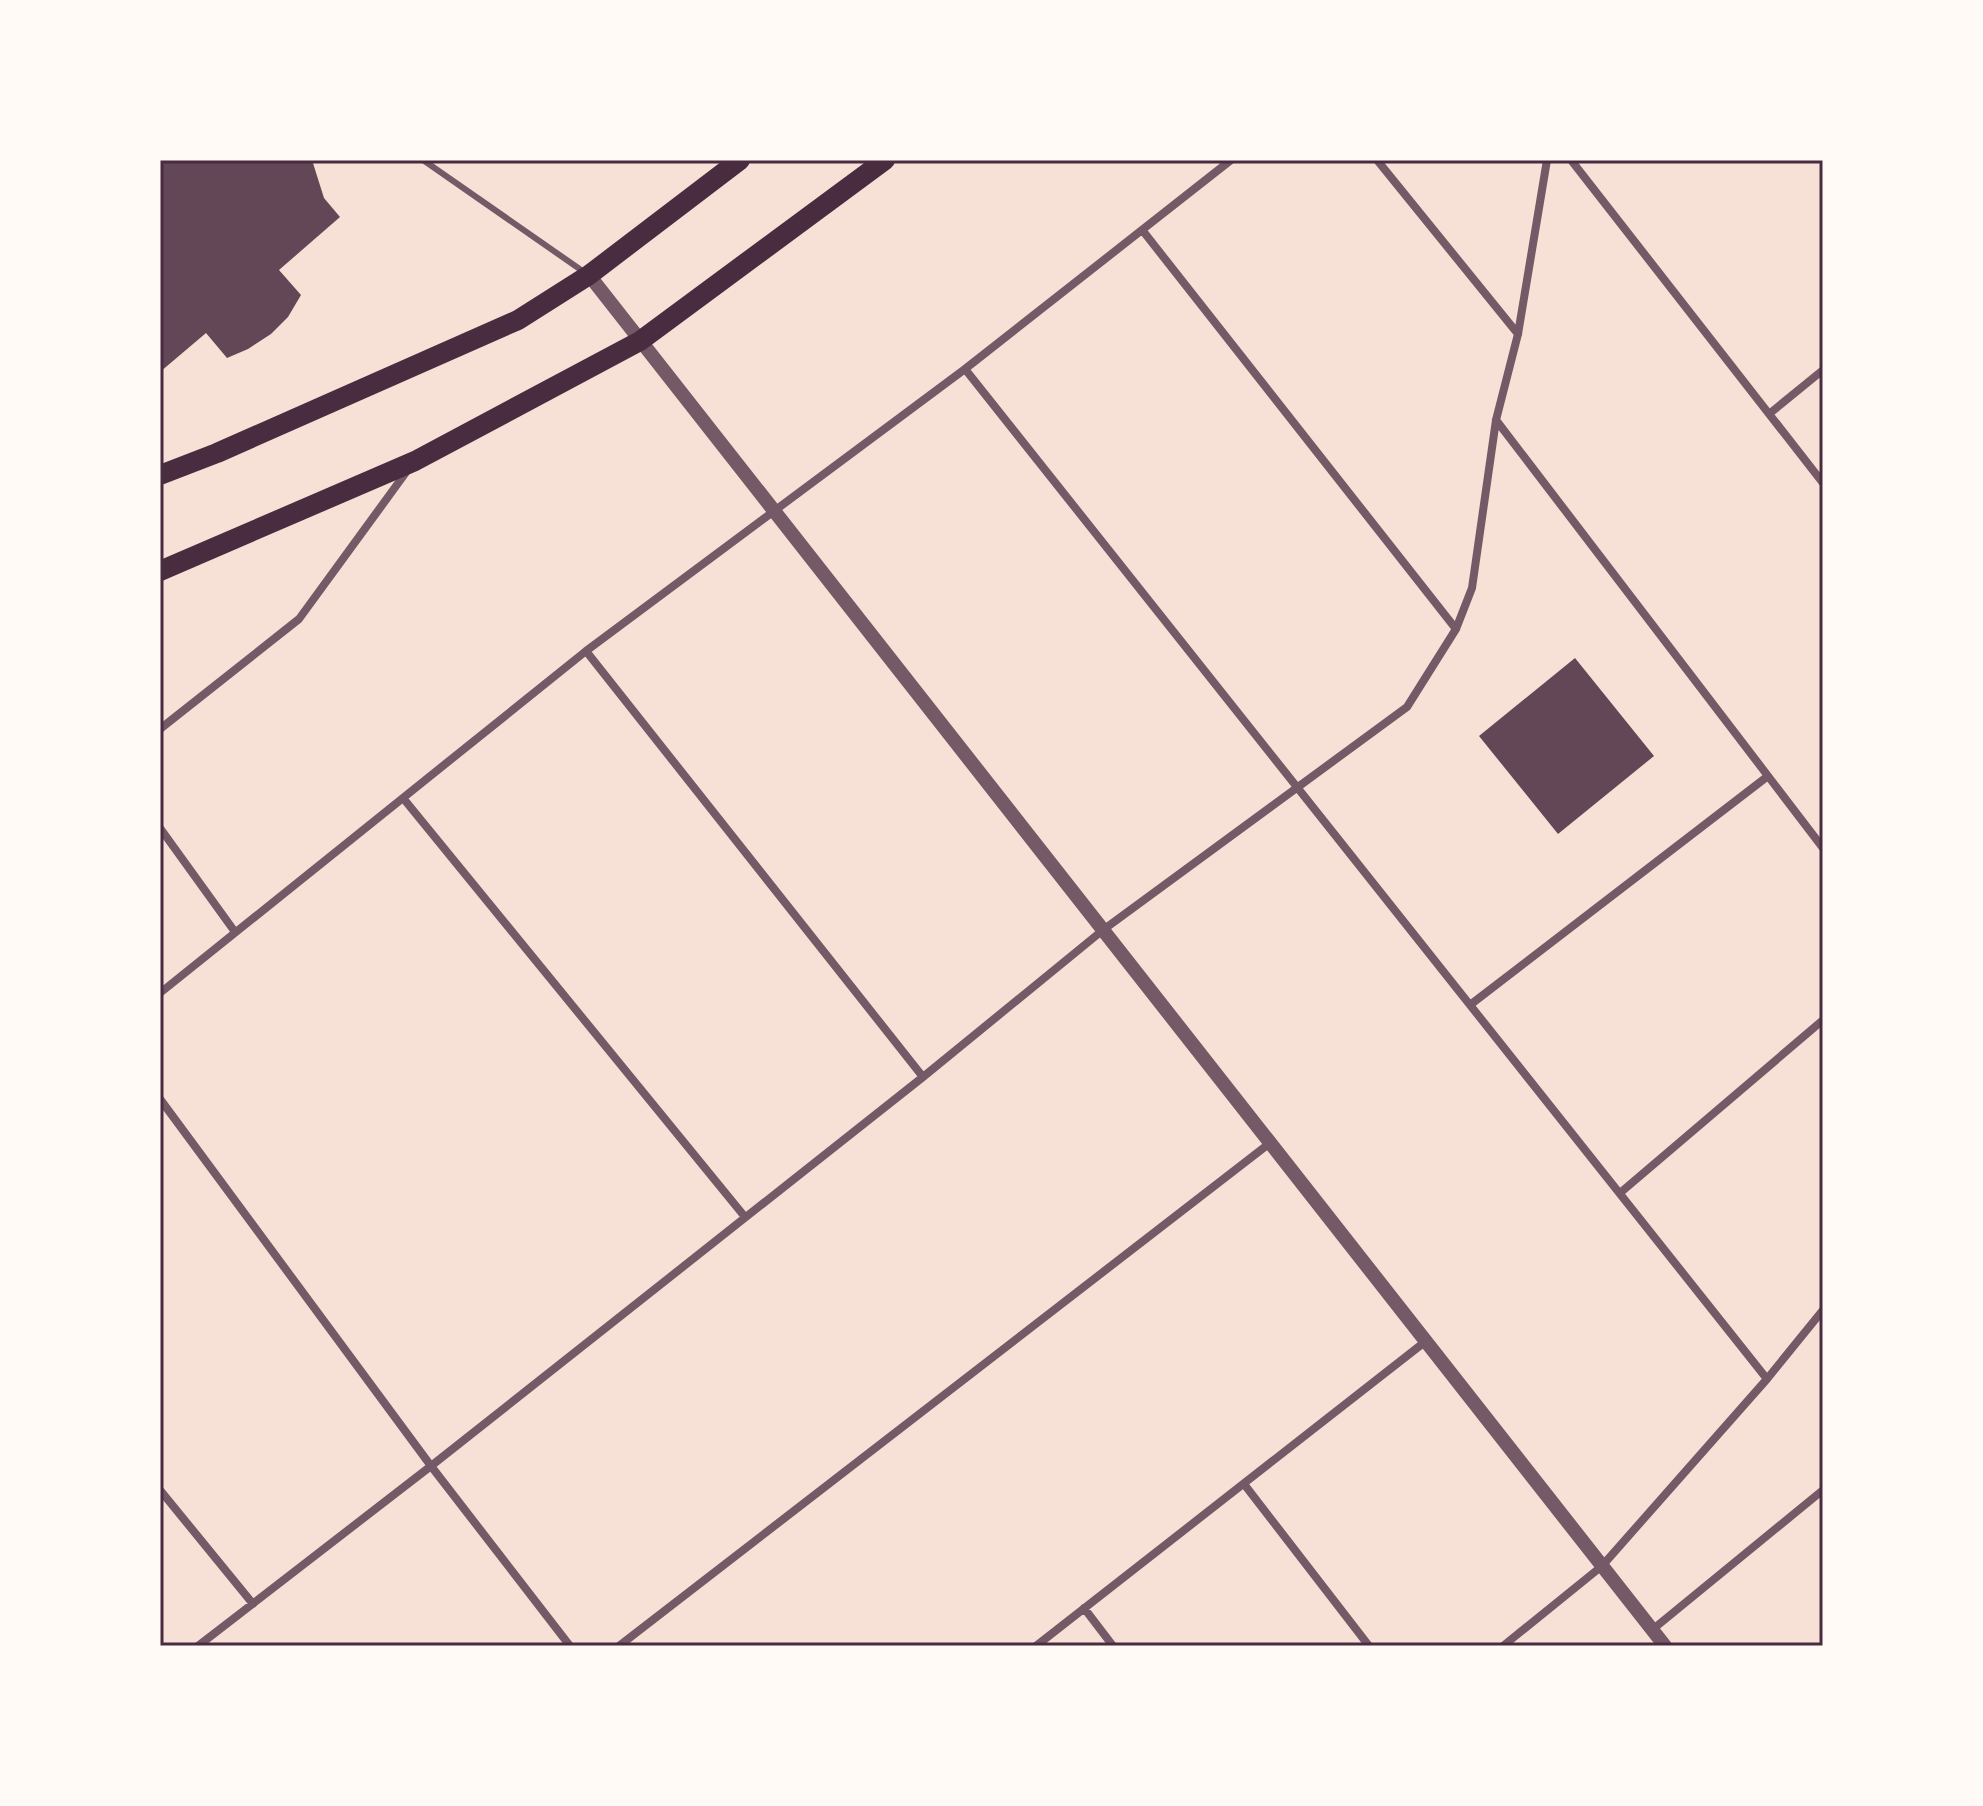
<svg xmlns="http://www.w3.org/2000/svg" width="1983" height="1806" font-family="'Noto Sans',sans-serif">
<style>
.building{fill:#644757}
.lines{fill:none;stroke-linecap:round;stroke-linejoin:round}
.service{stroke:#755966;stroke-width:6}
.minor{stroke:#755966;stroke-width:8}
.tertiary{stroke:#755966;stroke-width:14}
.primary{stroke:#4a2c40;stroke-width:20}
.neatline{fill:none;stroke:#4a2c40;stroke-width:3}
</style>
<rect width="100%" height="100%" fill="#f7e1d7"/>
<path class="building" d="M160,160H312L324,198L340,217L279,270L301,295L288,317L271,334L248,349L227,358L206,333L160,372Z
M1575,658L1654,756L1558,834L1479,736Z"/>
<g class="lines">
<path class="service" d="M423,160L584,272"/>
<path class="minor" d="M1377,160L1518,334
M1571,160L1823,483
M1143,231L1456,629
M965,369L1767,1379
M1769,414L1823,370
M1496,420L1823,848
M586,651L923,1077
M160,729L299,619L407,471
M403,798L745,1217
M160,828L235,932
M160,993L586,651L965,369L1231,160
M1470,1005L1768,776
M160,1099L431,1466L570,1646
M1620,1193L1823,1020
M1244,1484L1369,1646
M160,1490L253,1604
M1084,1608L1113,1646
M1652,1630L1823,1490
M198,1646L431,1466L923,1077L1103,930L1407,707L1456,629L1472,588L1496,420L1518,334L1547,160
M619,1646L1270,1143
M1036,1646L1426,1341
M1503,1646L1602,1566L1767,1379L1823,1310"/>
<path class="tertiary" d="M589,275L1665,1646"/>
<path class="primary" d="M160,475L217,453L518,320L589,275L740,160
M160,571L415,461L640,341L885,160"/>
</g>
<rect width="1983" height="1806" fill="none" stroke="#fffaf5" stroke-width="324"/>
<rect x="162" y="162" width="1659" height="1482" class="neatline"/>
</svg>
